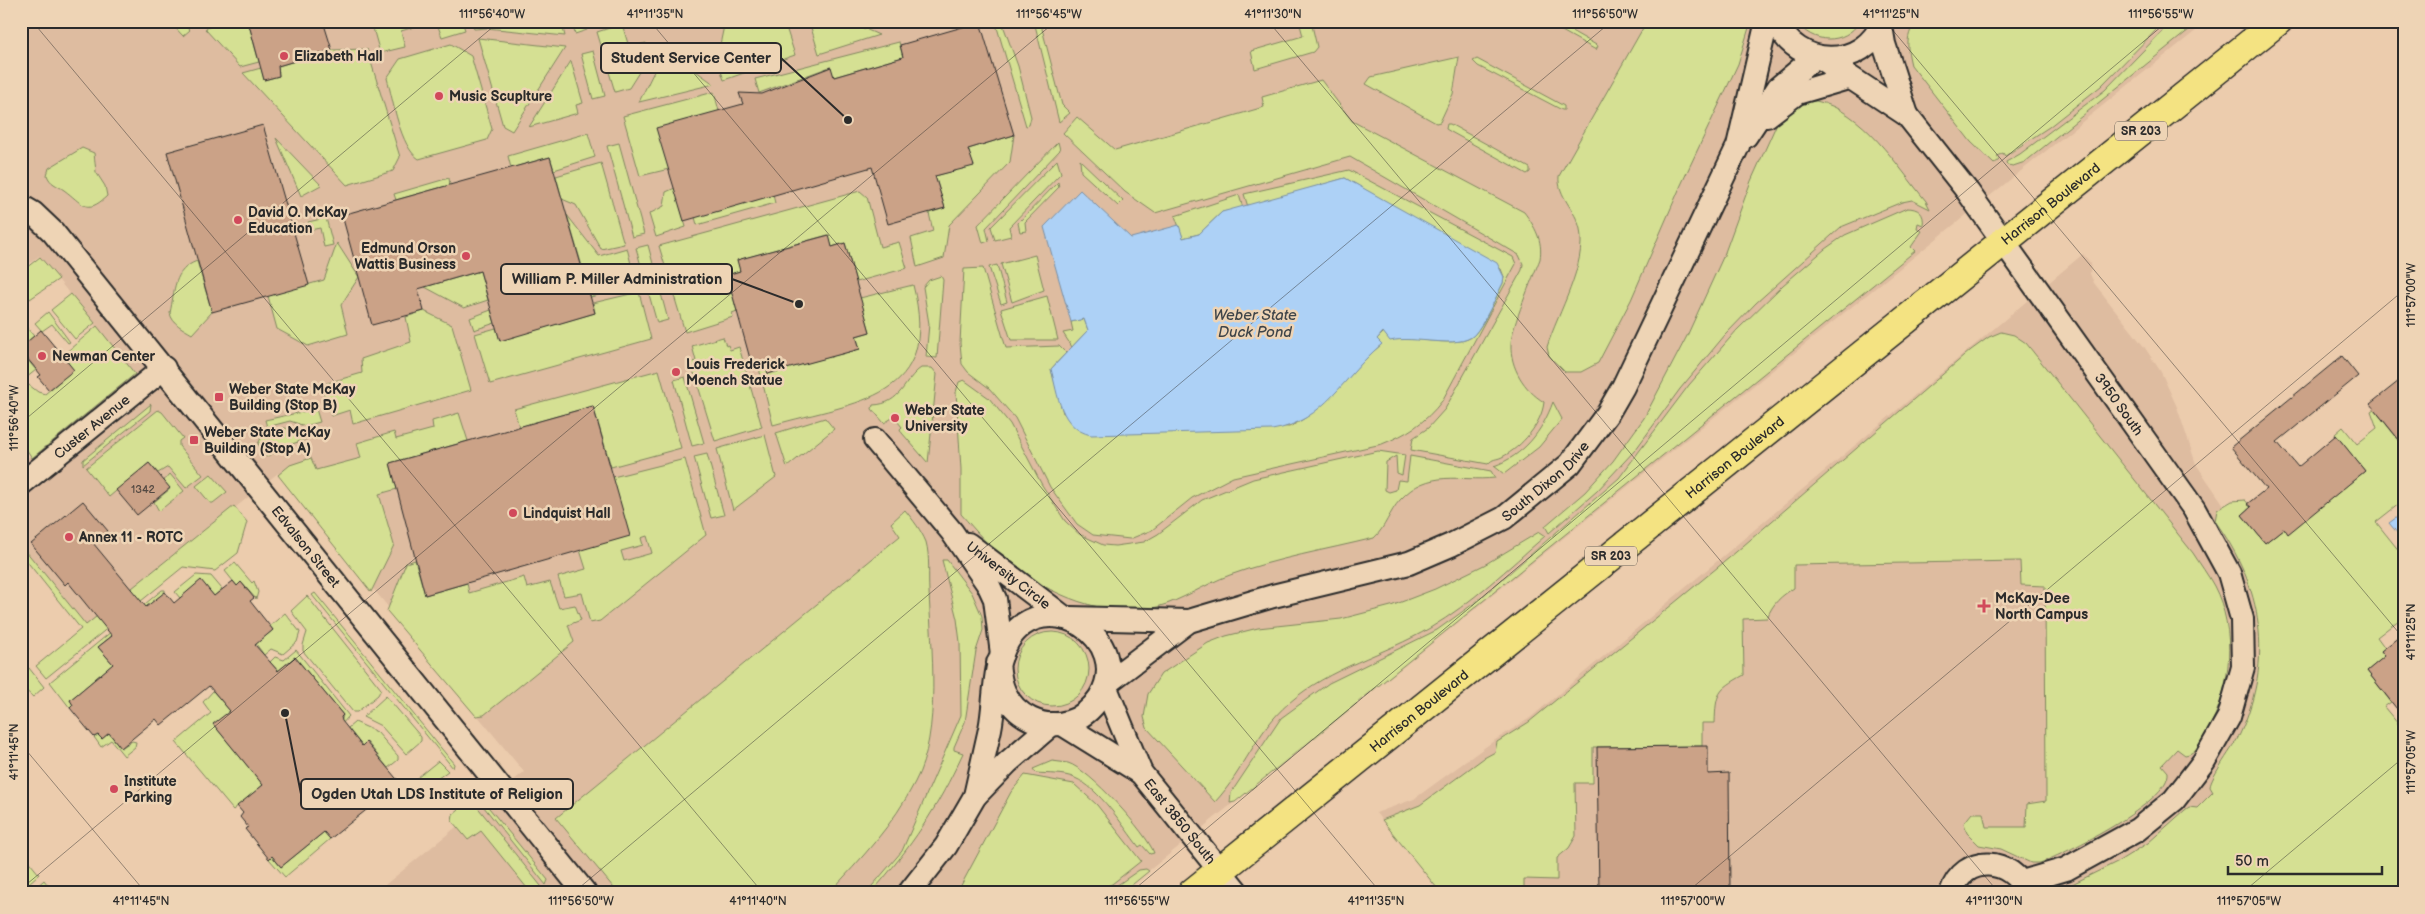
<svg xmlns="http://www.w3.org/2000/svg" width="2425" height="914" font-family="'Balsamiq Sans',sans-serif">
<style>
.built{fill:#debca0}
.green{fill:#d5e093;stroke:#80865f;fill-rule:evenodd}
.water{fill:#add1f6;stroke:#798fa5}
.building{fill:#cba287;stroke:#2b2b2b}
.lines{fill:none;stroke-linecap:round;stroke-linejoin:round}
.minor-casing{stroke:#2b2b2b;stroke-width:26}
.major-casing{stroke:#2b2b2b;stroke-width:31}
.minor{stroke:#eed4b5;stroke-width:22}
.major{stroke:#f4e382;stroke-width:28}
.ticks{fill:none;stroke:#2b2b2b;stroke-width:1;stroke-opacity:0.45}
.poi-dot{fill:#d1495b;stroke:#eed4b5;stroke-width:2}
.labels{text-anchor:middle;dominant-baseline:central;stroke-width:5;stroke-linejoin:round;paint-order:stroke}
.number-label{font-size:11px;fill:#534942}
.shield{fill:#eed4b5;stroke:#665e54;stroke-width:1}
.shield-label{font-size:12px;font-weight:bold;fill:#2b2b2b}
.poi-label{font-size:14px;font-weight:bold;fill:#2b2b2b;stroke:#eed4b5;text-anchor:start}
.street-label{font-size:14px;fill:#2b2b2b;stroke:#eed4b5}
.water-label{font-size:15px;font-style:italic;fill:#3e4449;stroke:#eed4b5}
.leader{fill:none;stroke:#2b2b2b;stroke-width:2}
.callout-dot{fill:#2b2b2b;stroke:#eed4b5;stroke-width:2}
.callout{fill:#eed4b5;stroke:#2b2b2b;stroke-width:2}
.callout-label{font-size:15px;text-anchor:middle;font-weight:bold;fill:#2b2b2b}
.neatline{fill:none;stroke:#2b2b2b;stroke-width:2}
.ticks-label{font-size:12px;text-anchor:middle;fill:#2b2b2b}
</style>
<rect width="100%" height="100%" fill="#ecccad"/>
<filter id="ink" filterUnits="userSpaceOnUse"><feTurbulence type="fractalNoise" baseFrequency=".02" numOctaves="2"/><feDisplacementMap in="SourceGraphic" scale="10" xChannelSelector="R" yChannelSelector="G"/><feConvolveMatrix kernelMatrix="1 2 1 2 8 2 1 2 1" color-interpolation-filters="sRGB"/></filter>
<g filter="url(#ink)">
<path class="built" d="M21,21H2208L1121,893H375L524,772L278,473L85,629L21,550V463L133,372L39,256L21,270Z
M2083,254L2091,264L2090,274L2094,283L2145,348L2161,372L2177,407L2196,464L2224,505L2404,731V893H1441L1376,813L1414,799L1495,740L1530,718Z"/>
<path class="green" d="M169,21H181L190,30L183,36Z
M221,21H248L259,62L240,67L205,29Z
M371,21H434L401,31L405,47L380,53Z
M436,21H462L465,30L442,37Z
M472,21H561L565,36L487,28L474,29Z
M572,21H585L587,30L575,34Z
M725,21H784L795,55L724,80L717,59Z
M809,21H860L863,28L879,35L819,54Z
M1034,21H1040L1062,105L1070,113L1059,122Z
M1299,21H1311L1317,47L1313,52L1255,69L1251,51L1303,36Z
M1544,21H1554L1598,46L1596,50Z
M1647,21H1751L1738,64L1681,185L1631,300L1598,363L1581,372H1565L1549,356L1547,347C1558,312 1587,265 1580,229C1576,210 1557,196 1559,176Z
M1796,21H1860C1845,46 1811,44 1796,21Z
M1917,21H2165L2101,86L2049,127L2005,156L2003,153L1997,156L1999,160L1994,164L1971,142L1911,65C1907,49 1905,34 1917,21Z
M2172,21H2200L2025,162L2013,166L2007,165L2006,162L2020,154L2105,90Z
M622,24L629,47L646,43L651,53L629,88L615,92L597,32Z
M996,24L1003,25L1018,66L1031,117L1029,125L1026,126Z
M478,38L565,48L512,131L503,126Z
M899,42L903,57L834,77L830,67L759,93L755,79Z
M451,44L471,56L492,129L487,140L419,159C400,147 393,100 387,78L400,59Z
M367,49L400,157L393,171L347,185L243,73L261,68L264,80L279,76L278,66L332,50Z
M665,49L714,84L639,102Z
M593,51L605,96L593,99L581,54Z
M1459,57L1453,94L1440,122L1436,123L1366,84L1371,77Z
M1477,59L1564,106V110H1562L1478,66L1473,61Z
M571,61L583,103L576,105L578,113L529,127Z
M1321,80L1352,121L1524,212C1535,227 1543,240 1540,259C1533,277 1511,328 1511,344C1510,367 1524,390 1544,402C1542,423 1522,447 1502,457C1496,460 1493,458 1488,464L1411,450L1413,438L1428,428L1445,409L1522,270L1523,264L1519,255L1350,157L1155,213L1125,192L1063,133L1077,117L1115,150L1264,107L1262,97Z
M714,92L719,111L669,169L640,176L623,116Z
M1816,101C1863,110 1897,166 1926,201L1930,209L1912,200L1902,202L1841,227L1756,303L1725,335L1680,389L1636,449L1597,491L1549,533L1545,526L1585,492L1613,461L1644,418L1687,336L1724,255L1751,181L1778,121L1802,102Z
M1447,124H1450L1530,168V172L1527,174L1451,132L1446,129Z
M588,133L595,157L554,170L550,157L511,168L508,156Z
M1014,135L1010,162L949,225L944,258L917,267L911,238L933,231L929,213L945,208L935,176L973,165L968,149Z
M276,138L321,185L301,196Z
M1058,142L1060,150L986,228L989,241L983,243L978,225Z
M619,143L644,234L632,237L607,146Z
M82,148L94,153L96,172L105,186L107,196C86,216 82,203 64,190C57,185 50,184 47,175L49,168Z
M1057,160L1061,173L1009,227L1011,236L995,240L991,227Z
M1080,160L1123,201L1118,206L1081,172Z
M601,163L624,244L601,249L576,205L562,199L556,176Z
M1349,170L1513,257L1516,264L1442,401C1425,423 1407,434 1382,444L1233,477L1192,498L1152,530L1130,539L1093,535L1077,524L1050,487L1015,418L989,388L968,372L962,364L960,343L964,269L983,268L1006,348L1059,346L1066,353L1051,369L1063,413L1289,427C1330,408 1348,372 1382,344L1377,339L1384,332L1391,340C1413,335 1459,350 1474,335C1484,324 1496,297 1503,283L1504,277L1501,269L1345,178L1248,207L1244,194Z
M449,178L450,185L396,200L394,194Z
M1058,182L1059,187L1025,222L1026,231L1020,232L1018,223Z
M675,188L686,227L656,237L649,214L664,206L666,192Z
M860,191L867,197L880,247L899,242L907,268L856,282L845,243L832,247L828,235L738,260L740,271L727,275L737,311L732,313L733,317L685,332L659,246Z
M773,195L775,203L697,225L695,217Z
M1239,195L1243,208L1222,212L1199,234L1183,238L1175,216Z
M1907,208C1918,208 1925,213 1923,225L1918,223L1917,228L1922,231L1911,247L1915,251L1235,802L1230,803L1231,793L1281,718L1329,683L1437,630L1476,602L1619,478L1689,385L1737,330L1783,285L1825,249L1845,235Z
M567,215L599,256L627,248L636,284L591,297Z
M326,218L333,245L324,247L320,228L310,230L308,222Z
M337,243L359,277L341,305L348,334L308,346L277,329L268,296L324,280Z
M648,245L668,320L657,323L636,248Z
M1035,255L1044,290L1012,302L1001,264Z
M40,257L59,279L30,299L21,288V272Z
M197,261L212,312L192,334C184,329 172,324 170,313C175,290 173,270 197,261Z
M997,265L1007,302L1001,304L989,267Z
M480,271L488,300L464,308L425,287Z
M941,276L943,280L937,358L926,357L929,324L923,287L929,280Z
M913,285C942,400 858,401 773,425L758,364L765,362L768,373L860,349L856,336L870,332L860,298Z
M639,292L651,339L490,384L475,334L496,328L500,340L595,313L593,303Z
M71,294L95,323L75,339L51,310Z
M1047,296L1058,340H1011L1001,309Z
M491,310L495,323L474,330L470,318Z
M424,311L452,325L471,390L353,424L350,410L331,416L321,385L362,373L361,359L411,342L406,317Z
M48,312L70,342L68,343L52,324L42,331L35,323Z
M1084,319L1088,330L1072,347L1063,333L1073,331L1071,322Z
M97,326L135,374L32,458L21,441V390L29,385L38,392L45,394L73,370L63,355Z
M26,327L34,336L21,347V331Z
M2001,332L2014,335L2026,343L2193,553C2200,564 2208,575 2214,586C2237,630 2232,689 2207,731C2201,740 2197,754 2185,755L2177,749L2162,765L2168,772C2171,802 2066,853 2040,863H2031L2001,849L1979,845L1967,833L1964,823L1972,813H1983L1986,827H2026L2027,804L2046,801L2045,586L2021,585L2020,561L1794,565V588C1781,596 1773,603 1767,618L1743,619L1744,675C1717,690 1716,693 1715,723H1702V746L1593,747V783H1575L1576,836L1569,848L1557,858V880L1524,879V893H1441L1382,820L1420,805L1484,758L1495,752L1497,742L1529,722L1729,558L1971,350L1989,337Z
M723,337L726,346L728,345L730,350L739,347L762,427L715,441L691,363L696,361L692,346Z
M21,352L36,370L21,382Z
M921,368H932L937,374L928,463L902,433L900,429L902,427L894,417L884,423L872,409L873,405C902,404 904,379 921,368Z
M659,370L681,448L611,467L593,406L519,427L514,409Z
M685,377L704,443L692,446L674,380Z
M964,380L989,398L1010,424L1042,485L1065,521L1079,534L1103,545L1115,546L1144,542L1158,534L1202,500L1253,479L1378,451L1405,455L1402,475L1397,473L1396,456L1386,462L1385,490L1389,492L1396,490L1398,480L1407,481L1410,456L1491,471L1495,478C1459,482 1429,468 1400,500C1389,512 1386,527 1374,538C1326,550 1277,558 1230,575C1205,584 1183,600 1157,607C1107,620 1048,594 1009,563C991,549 976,531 961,514V469L956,392L959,382Z
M1553,402L1562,419L1539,447L1504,474L1494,466C1524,455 1542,432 1553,402Z
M151,404L150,411L83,465V460Z
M316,409L320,422L305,426L290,421L267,427L265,420Z
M2374,409L2401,443L2404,442V500L2376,522L2404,557V616L2377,637L2385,648L2381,651L2385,656L2367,671L2391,702L2384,707L2404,731V893H2061L2062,889L2119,861L2148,843L2185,810L2189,807L2197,808L2213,792L2210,787C2211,776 2234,747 2240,734C2274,659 2263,587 2215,521L2217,510L2232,501L2245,500L2251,507L2242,515L2265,543L2284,528L2288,533L2365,471L2335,434L2343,427L2357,444L2377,428L2371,411Z
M158,410L162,412L183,438L179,441V446L203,475L186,488L168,467L158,473L149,463L109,497L86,468Z
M459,413L468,441L390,463L397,489L379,494L394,545L371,592L278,475L290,465L311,458L316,470L361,458L357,443L394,432L396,439L433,429L432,421Z
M825,418L834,429L787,467L776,433Z
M284,428L303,430L307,439L286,446L266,457L258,444L262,436Z
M765,435L776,477L733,510L717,449Z
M707,454L724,515L711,518L694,457Z
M685,459L706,535L600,621L590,623L582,593L564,596L558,577L586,569L580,550L613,477ZM647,536L652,553L624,561L621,551L643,545L641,538Z
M170,474L184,491L159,511L154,502L170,489L164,481Z
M211,474L227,492L213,503H210L196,486Z
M234,506L247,522L238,553L215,571L183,567L46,678L36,666L81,629L21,554V545L86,625Z
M905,510C913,520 921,530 926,542C930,556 928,576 929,591C931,647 942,732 915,782C894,824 861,859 829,893H618L556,818L900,536L891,523Z
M1539,532L1545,536C1508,568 1472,603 1430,628C1384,655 1330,667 1289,703C1256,731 1244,771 1215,802L1147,728L1144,717L1148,694L1161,674L1208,643L1226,636L1258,628L1341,619L1391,606L1435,589L1484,565Z
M415,560L425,595L467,583L469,593L524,577L527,588L550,582L559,608L575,605L581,620L568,625L574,642L484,715L476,716L387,611L406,563Z
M942,560H947L972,593L982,616L983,630L976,651L965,722L954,747V750L963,753C937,809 912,846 871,893H866L902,851L961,715L960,642L957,619Z
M235,563L252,583L254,581L258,592L256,599L241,582L237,586L225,571Z
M196,575L211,576L222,589L214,596L201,581L180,598L175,592Z
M162,590H165V592L98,647L113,664L70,700L73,705L70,708L50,682Z
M315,593L454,764L453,768L312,595Z
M307,596L381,689L378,695L357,712H353L303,651V645L307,632L291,611Z
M285,613L300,632L297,642L283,654L271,649L264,655L256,644L273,630L270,626Z
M1015 669a37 37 0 1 1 74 0a37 37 0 1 1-74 0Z
M296,650L349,716L340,726L343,715L295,657L278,671L270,662L275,657L284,660Z
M29,668L44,687L33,697L21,686V675Z
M213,691L230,711L214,725L263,785L233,810L176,742L211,713L203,702Z
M386,696L421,737V741L406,754L381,726L363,717Z
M355,722L377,732L398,756V760L388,768L367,742L362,746L348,728Z
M109,733L121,748L132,741L136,742L135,747L124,756L111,740L101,747L94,737L98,735L102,739Z
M438,761L448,771L420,791L412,782Z
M1052,761C1057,762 1063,762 1068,763C1089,769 1147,833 1154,853L1150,854L1142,845L1139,847C1123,826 1099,788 1075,778C1064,773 1048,774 1036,773L1033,769Z
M1025,775L1074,784L1097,805L1141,861L1112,884L1090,893H957L1011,792Z
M476,797H480L548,880L546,885Z
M471,799L545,891L531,893L481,831L468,840L452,821L453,814Z
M324,832L330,839L285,877L269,859L272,856L281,867Z
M21,852L39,874L28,884L21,876Z
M1146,869L1149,871L1122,893H1106L1139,870Z
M44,880L54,893H35L33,890Z"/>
<path class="water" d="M1345,178L1497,263L1504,277L1503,283C1496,297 1484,324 1474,335C1459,350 1413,335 1390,341L1383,332L1377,339L1382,344C1344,375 1325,422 1272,430L1091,435C1060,428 1058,395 1051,369L1088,330L1084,319L1071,322L1044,227L1080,190L1131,238L1179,225L1183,238L1199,234L1222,212Z
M2404,512V541L2389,523Z"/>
<path class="building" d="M248,21H323L332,50L278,66L279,76L264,80Z
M980,22L1014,135L968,149L974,166L935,176L945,208L888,224L872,167L684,221L656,128L743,104L739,93L762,94L831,67L834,77L903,57L900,45Z
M263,125L309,285L212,312L167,152Z
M550,157L595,313L500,341L480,271L418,289L424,311L372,325L342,215Z
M829,235L832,247L845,243L870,332L856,336L860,349L768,374L765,362L752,366L727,275L740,271L737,260Z
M41,330L74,370L49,390L38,377L41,375L21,351V347Z
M2342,356L2358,376L2277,442L2298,467L2336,435L2365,471L2288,534L2284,528L2265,543L2242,515L2251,507L2247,504L2266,489L2231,447Z
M2404,377V446L2370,404Z
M593,406L630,536L425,595L390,463Z
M149,463L170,488L137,515L116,490Z
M83,501L108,531L93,543L146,607L165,592L174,603L201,580L214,596L233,581L237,586L241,582L254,598L250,601L273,630L255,645L278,671L295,657L343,715L341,717L342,721L362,746L366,742L400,783L330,839L324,832L281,867L272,856L269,859L245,829L248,827L240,817L243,813L237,806L263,785L213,724L230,711L209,686L161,725L156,719L121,748L109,733L102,739L98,735L94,737L70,708L73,705L70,700L113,664L98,647L112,636L68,582L65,585L31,544Z
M2404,633V718L2367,671L2385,656L2381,651Z
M1708,746V774L1729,773L1730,893H1599L1597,747Z"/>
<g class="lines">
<g class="minor-casing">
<g id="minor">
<path d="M1776,21C1796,69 1864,71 1883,21"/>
<path d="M1881,26L1884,44L1907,115"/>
<path id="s1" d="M1821,58L1907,115L1968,192L2194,509L2229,573L2242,619L2243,667L2229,717L2204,761L2174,800L2137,830L2066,869L2022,882"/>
<path d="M1767,116L1797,93L1848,78"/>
<path d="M1746,136L1778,88L1815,57"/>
<path id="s2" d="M21,206L33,213L53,232L585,893"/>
<path d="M875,440L952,532L989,586L995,599L1002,654"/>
<path id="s3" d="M21,484L164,368"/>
<path id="s4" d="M968,544L1065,618"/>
<path d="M1070,618L1189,621"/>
<path id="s5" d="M1107,683L1189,621L1273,596L1409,563L1451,545L1504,518L1570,464L1608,413L1623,387L1738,146L1767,21"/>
<path id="s6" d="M1106,688L1141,773L1238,893"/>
<path d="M1062,724L1141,773"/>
<path d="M975,796C980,774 985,752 990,729C996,700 992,667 1008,641C1045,582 1135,639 1100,697C1092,709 1082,718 1068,722C1043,730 1015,716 1005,693C1000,684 999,673 998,663"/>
<path d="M909,893L946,846L975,796L1007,763L1052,724"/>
<path d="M1951,893C1964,853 2012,857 2027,893"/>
</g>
</g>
<g class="major-casing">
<g id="major">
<path id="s7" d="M1192,893L2278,21"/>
</g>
</g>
<use href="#minor" class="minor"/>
<use href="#major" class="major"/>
</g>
</g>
<path class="ticks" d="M32,21L763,893M650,21L1381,893M1268,21L1999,893M1885,21L2404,639M21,423L500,21M21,744L146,893M21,889L1056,21M573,893L1612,21M1130,893L2168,21M1686,893L2404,290M2242,893L2404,757"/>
<g class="poi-dot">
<circle cx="284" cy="56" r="5"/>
<circle cx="439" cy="96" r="5"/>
<circle cx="238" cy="220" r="5"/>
<circle cx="466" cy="256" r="5"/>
<circle cx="42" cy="356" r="5"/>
<circle cx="676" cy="372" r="5"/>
<rect x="214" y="392" width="10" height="10" rx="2.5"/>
<circle cx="895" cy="418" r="5"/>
<rect x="189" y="435" width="10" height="10" rx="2.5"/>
<circle cx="513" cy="513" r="5"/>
<circle cx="69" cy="537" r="5"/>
<path d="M1981.5 598.5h5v5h5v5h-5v5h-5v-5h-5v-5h5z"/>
<circle cx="114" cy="789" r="5"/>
</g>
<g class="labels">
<g class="number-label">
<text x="143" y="489">1342</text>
</g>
<g class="shield">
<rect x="2115" y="121.5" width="52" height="19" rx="4"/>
<rect x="1585" y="546.5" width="52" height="19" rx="4"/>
</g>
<g class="shield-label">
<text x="2141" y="131">SR 203</text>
<text x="1611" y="556">SR 203</text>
</g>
<g class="poi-label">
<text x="294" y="56">Elizabeth Hall</text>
<text x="449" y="96">Music Scuplture</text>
<text x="248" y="212">David O. McKay<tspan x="248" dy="16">Education</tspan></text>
<text x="456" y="248" text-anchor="end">Edmund Orson<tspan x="456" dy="16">Wattis Business</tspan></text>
<text x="52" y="356">Newman Center</text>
<text x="686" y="364">Louis Frederick<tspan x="686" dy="16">Moench Statue</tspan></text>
<text x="229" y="389">Weber State McKay<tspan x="229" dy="16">Building (Stop B)</tspan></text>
<text x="905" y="410">Weber State<tspan x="905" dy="16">University</tspan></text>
<text x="204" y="432">Weber State McKay<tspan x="204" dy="16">Building (Stop A)</tspan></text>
<text x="523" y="513">Lindquist Hall</text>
<text x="79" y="537">Annex 11 - ROTC</text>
<text x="1995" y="598">McKay-Dee<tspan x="1995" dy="16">North Campus</tspan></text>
<text x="124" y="781">Institute<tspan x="124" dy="16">Parking</tspan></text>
</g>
<g class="street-label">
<text stroke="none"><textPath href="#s7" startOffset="1101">Harrison Boulevard</textPath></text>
<text stroke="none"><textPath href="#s1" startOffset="462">3950 South</textPath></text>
<text stroke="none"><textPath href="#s3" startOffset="91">Custer Avenue</textPath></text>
<text stroke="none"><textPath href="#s7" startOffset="696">Harrison Boulevard</textPath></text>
<text stroke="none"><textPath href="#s5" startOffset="491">South Dixon Drive</textPath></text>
<text stroke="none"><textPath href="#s2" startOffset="445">Edvalson Street</textPath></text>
<text stroke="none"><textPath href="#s4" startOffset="51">University Circle</textPath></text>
<text stroke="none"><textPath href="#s7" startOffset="291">Harrison Boulevard</textPath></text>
<text stroke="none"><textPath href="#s6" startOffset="154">East 3850 South</textPath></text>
</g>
<g class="water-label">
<text x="1255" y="315">Weber State<tspan x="1255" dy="17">Duck Pond</tspan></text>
</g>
</g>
<path class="leader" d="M848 120L781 58M799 304L732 279M285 713L301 794"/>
<g class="callout-dot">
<circle cx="848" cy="120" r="5"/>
<circle cx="799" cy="304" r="5"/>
<circle cx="285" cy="713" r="5"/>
</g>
<g class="callout">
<rect x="601" y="43" width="180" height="30" rx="5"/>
<rect x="501" y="264" width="231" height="30" rx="5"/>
<rect x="301" y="779" width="272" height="30" rx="5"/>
</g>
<g class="callout-label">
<text x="691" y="63">Student Service Center</text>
<text x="617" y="284">William P. Miller Administration</text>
<text x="437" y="799">Ogden Utah LDS Institute of Religion</text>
</g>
<rect width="2425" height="914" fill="none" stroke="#eed4b5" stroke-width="55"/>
<path d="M2228 866v8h154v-8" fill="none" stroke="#2b2b2b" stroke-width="2.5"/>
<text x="2235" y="866" font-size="15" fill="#2b2b2b" stroke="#eed4b5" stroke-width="4" paint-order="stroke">50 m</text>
<rect x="28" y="28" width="2370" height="858" class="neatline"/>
<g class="ticks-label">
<text x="492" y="18">111°56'40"W</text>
<text x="655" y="18">41°11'35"N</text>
<text x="1049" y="18">111°56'45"W</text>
<text x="1273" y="18">41°11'30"N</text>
<text x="1605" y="18">111°56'50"W</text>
<text x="1891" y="18">41°11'25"N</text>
<text x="2161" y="18">111°56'55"W</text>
<text transform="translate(2411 295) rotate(-90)" y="4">111°57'00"W</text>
<text transform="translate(14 418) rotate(-90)" y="4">111°56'40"W</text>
<text transform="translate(2411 632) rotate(-90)" y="4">41°11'25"N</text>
<text transform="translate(14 752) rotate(-90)" y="4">41°11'45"N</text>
<text transform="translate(2411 762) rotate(-90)" y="4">111°57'05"W</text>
<text x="141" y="905">41°11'45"N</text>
<text x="581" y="905">111°56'50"W</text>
<text x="758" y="905">41°11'40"N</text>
<text x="1137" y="905">111°56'55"W</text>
<text x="1376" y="905">41°11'35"N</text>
<text x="1693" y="905">111°57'00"W</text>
<text x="1994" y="905">41°11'30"N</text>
<text x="2249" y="905">111°57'05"W</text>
</g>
</svg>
